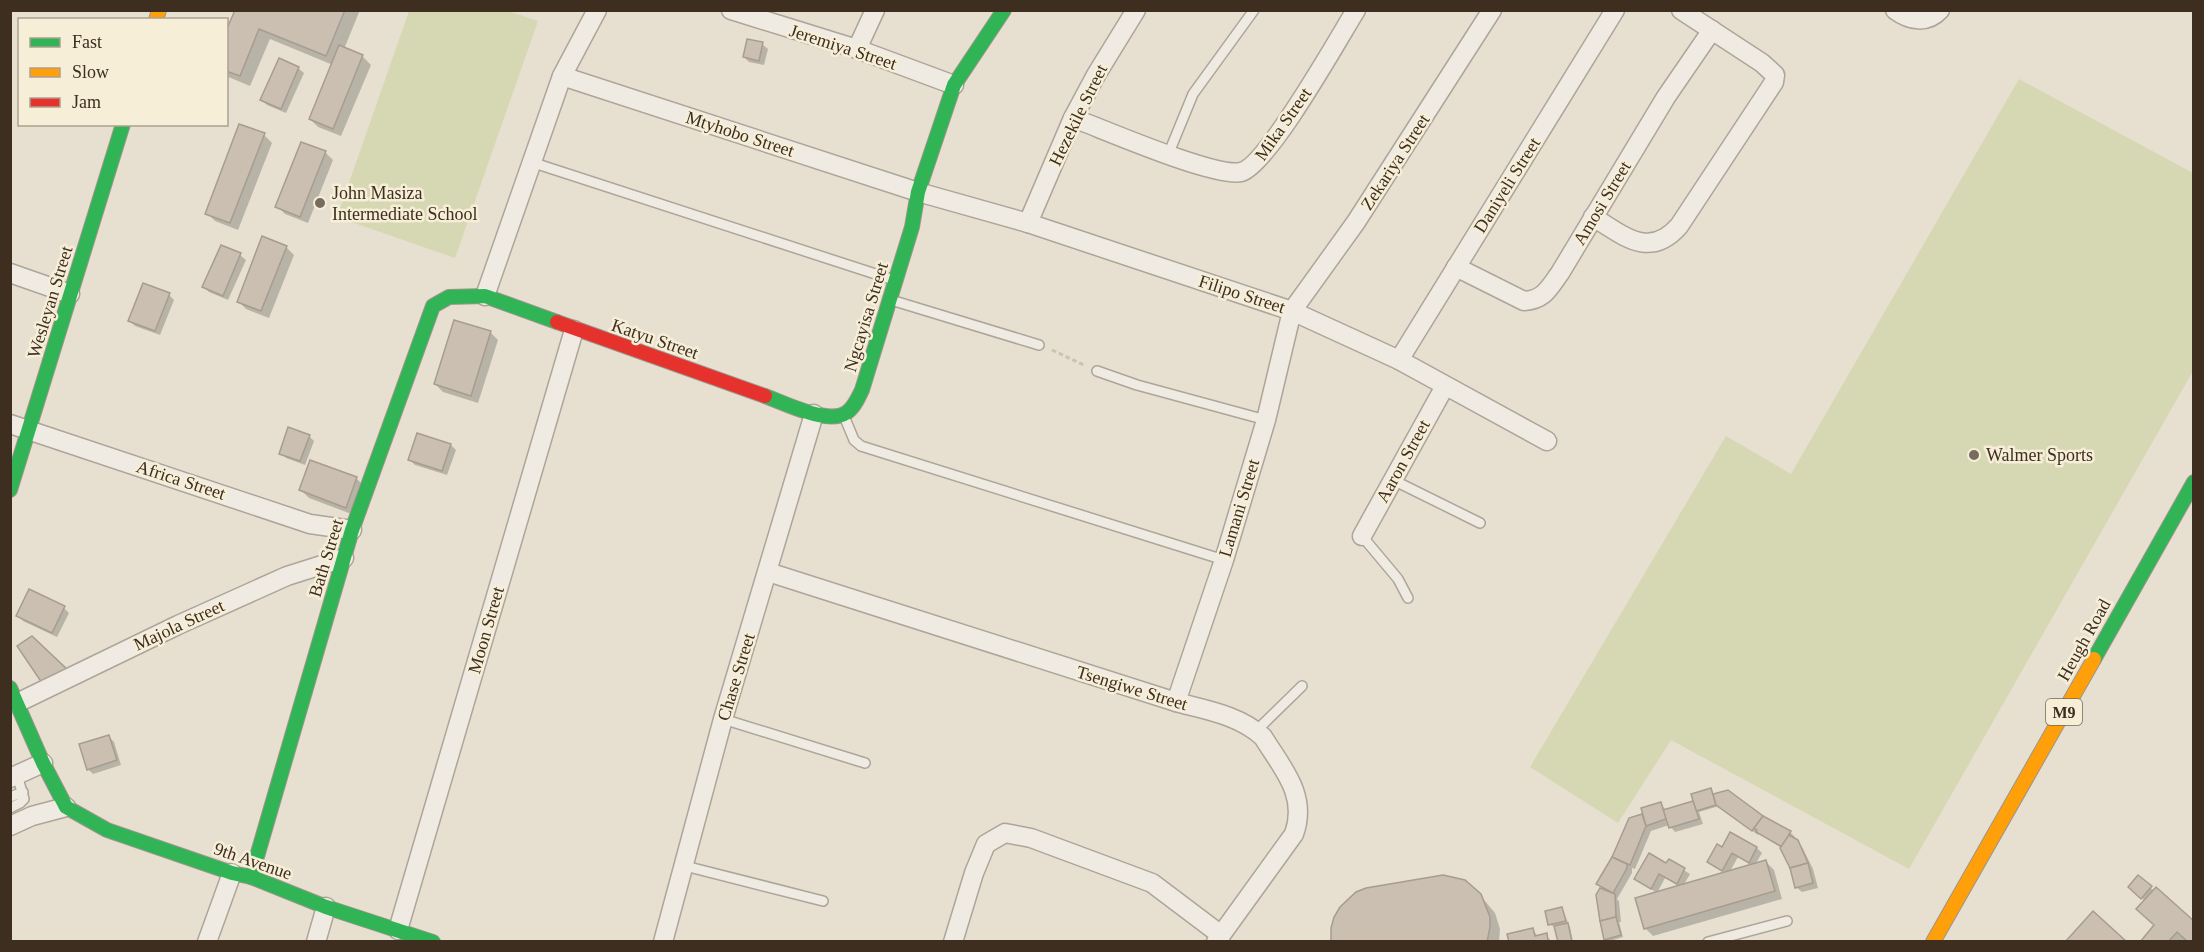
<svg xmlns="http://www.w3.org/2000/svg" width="2204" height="952" font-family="'Times New Roman',serif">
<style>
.green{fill:#d6d7b3}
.shadow{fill:#0003;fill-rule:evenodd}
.building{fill:#cbbfb2;stroke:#a89c90;stroke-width:1.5}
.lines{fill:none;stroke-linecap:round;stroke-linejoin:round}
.lane-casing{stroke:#ada599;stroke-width:12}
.street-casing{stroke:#ada599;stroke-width:21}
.fast-casing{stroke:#9c958a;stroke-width:16}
.slow-casing{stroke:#9c958a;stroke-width:16}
.jam-casing{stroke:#9c958a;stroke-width:16}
.path{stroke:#c8c2b9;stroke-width:3;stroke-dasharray:4.5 3;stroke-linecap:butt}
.lane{stroke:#efebe3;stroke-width:9}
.street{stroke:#efebe3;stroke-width:18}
.fast{stroke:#30b455;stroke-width:14}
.slow{stroke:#ff9f0a;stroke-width:14}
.jam{stroke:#e5322d;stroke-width:14}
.poi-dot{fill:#786c5e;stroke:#f7eed8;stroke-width:2}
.labels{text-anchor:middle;stroke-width:5;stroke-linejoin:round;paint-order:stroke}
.shield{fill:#f7eed8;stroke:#756857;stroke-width:1.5}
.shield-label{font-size:16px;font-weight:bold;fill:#3d2e20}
.street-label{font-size:18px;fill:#3d2e20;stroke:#f7eed8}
.poi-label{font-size:18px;fill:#3d2e20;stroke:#f7eed8;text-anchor:start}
</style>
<rect width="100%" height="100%" fill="#e7e0d1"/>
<g class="green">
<path d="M409,11H508L538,21L455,258L337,217Z"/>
<path d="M2019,79L2193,173V371L1909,869L1671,740L1618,823L1530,767L1726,436L1791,474Z"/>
</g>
<g class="shadow">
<path d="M237,10H360L344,49L363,57L371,65L341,136L318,127L310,119L333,65L270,39L250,86L226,76V35Z"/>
<path d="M762,44L768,49L764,65L749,62L744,57Z"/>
<path d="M298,68L304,73L286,113L267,105L262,100Z"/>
<path d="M264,135L272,143L238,230L215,221L207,213Z"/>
<path d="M325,152L333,160L308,223L285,214L277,206Z"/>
<path d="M222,247L240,255L246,260L228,300L209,292L204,287Z"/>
<path d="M286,247L294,255L269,318L246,309L238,301Z"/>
<path d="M169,295L174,300L160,335L135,326L130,321Z"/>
<path d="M490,332L498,340L478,403L443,392L435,384Z"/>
<path d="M309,436L314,441L305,465L286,458L281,453Z"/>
<path d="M451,445L456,450L447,475L415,465L410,460Z"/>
<path d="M356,478L364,486L354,515L309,498L301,490Z"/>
<path d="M64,608L69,613L57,637L23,621L18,616Z"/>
<path d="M109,737L114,742L121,765L93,774L88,769Z"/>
<path d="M1711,789L1714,795L1790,832L1795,837L1794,840L1802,847L1813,869L1818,888L1802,892L1796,887L1792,868L1782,848L1759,833L1758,835L1719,806L1699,812L1703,824L1675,832L1669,825L1651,831L1635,869L1632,868V873L1617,899L1619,901L1621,922H1619L1623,937L1607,942L1598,895L1602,888L1598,884L1613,858L1630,819L1644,815L1661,804L1666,810L1696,806Z"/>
<path d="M1731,834L1757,848L1762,853L1755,865L1766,862L1774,870L1782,899L1653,936L1645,928L1680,887L1665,878L1657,893L1636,879L1667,865L1669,861L1690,874L1683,886L1726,874L1709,862L1722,849ZM1738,857L1753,866L1729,873Z"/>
<path d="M2139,877L2154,891L2194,942H2142L2156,926L2145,901L2130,887Z"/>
<path d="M1473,887L1495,913L1500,929L1499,942H1333Z"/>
<path d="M1562,909L1570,927L1573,942H1559L1556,925L1552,926L1550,924Z"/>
<path d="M1533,930L1538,937L1546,935L1552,942H1511Z"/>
</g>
<g class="building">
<path d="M235,10H345L326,56L259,29L240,76L226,71V31Z"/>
<path d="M747,39L763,42L759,61L743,57Z"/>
<path d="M339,45L363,55L333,129L309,119Z"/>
<path d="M279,58L299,67L281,109L260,100Z"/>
<path d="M239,124L265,133L230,223L205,214Z"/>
<path d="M301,142L326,151L300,217L275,207Z"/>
<path d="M262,236L287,246L261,311L237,302Z"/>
<path d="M221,245L241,253L223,296L202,287Z"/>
<path d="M143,283L170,293L155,331L128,321Z"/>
<path d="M454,320L491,331L471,396L434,384Z"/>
<path d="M288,427L310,435L300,461L279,454Z"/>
<path d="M417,433L451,444L442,471L408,460Z"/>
<path d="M310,460L357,477L346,508L299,490Z"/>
<path d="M29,589L65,606L52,633L16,616Z"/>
<path d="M32,636L70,672L46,689L17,646Z"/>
<path d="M109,735L117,760L87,770L79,744Z"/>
<path d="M1711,788L1716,805L1696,811L1691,794Z"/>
<path d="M1728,790L1763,816L1752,831L1716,805L1713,794Z"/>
<path d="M1693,801L1699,819L1669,828L1663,810Z"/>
<path d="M1661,802L1666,819L1646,826L1641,808Z"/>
<path d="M1642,814L1646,826L1630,865L1612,857L1629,818Z"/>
<path d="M1763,816L1791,831L1782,847L1756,832L1757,830L1754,828Z"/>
<path d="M1730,832L1757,847L1749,863L1732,853L1722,871L1707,862L1717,844L1722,847Z"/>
<path d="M1789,835L1798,840L1808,863L1790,868L1780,848Z"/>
<path d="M1649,853L1666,863L1669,859L1685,868L1677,884L1659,874L1651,889L1634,879Z"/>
<path d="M1612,857L1627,864V868L1613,893L1596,884Z"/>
<path d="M1766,860L1775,891L1644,929L1635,898Z"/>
<path d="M1808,863L1813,883L1795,888L1790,868Z"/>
<path d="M1443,875L1465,880L1481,894L1490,917V927L1487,942H1331V928L1334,917L1340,907L1356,892L1366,888Z"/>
<path d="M2138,875L2152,886L2141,899L2128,887Z"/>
<path d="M2156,887L2194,921V942H2188L2177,932L2168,942H2140L2154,925L2136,909Z"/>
<path d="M1600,888L1615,894L1616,917L1600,921L1596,895Z"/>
<path d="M1562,907L1566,921L1548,925L1545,911Z"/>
<path d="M2093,911L2127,942H2065Z"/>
<path d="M1616,917L1621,935L1604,940L1600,921Z"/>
<path d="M1568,923L1572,942H1558L1554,926Z"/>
<path d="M1533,928L1535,936L1547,933L1548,942H1509L1507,934Z"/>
</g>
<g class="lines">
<g class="lane-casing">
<g id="lane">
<path d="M1168,155L1193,94L1254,10"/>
<path d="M531,162L894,280"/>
<path d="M891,300L1039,345"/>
<path d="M1097,371L1137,385L1266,420"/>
<path d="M844,416L854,440L861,446L1224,560"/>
<path d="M1393,480L1480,523"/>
<path d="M1362,536L1398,579L1408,598"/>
<path d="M723,719L865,763"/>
<path d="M1256,731L1302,686"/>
<path d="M10,797L23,792"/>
<path d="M10,808L20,803L24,799L17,775"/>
<path d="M685,866L823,901"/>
<path d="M1708,942L1787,921"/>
</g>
</g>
<g class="street-casing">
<g id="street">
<path d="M731,10L857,49L954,85"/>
<path d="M1895,10C1910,21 1927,24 1940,10"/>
<path d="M857,49L875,10"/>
<path d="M562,76L918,192L1028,223L1292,311L1399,360L1547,441"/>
<path d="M1073,118C1103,129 1215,178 1241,172C1267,166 1338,39 1356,10"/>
<path d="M1593,217C1623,235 1649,260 1679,226L1774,82L1775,75L1762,63L1681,10"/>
<path d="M1028,223L1073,118L1096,75L1136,10"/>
<path d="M1456,267L1524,301C1544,300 1549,288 1560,273L1666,97L1712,30"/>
<path d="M10,273L70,294"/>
<path d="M485,296L562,76L597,10"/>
<path d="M1399,360L1615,10"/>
<path d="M10,424L310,524L352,530"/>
<path d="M1362,536L1445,386"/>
<path d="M768,572L1176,702C1206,710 1239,715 1263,737C1282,768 1308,795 1294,834L1216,942"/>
<path d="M1176,702L1224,560L1266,420L1292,311L1356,222L1492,10"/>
<path d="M17,703L178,625L287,576L344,558"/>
<path d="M10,778L43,763"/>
<path d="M10,826L32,816L66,807"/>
<path d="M398,930L574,330"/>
<path d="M207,942L232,873"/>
<path d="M316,942L326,907"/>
<path d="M663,942L723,719L814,414"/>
<path d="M953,942L974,873L986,844L1005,833L1031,838L1152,883L1221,935"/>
</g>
</g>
<g class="fast-casing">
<g id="fast">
<path d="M765,396C784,403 828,425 846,413C854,408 858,398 862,390L912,227L918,192L954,85L1004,10"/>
<path d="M10,490L123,124"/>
<path d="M2094,659L2194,482"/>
<path d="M10,688L43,763L66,807L107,830L232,873L251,877L326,907L433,942"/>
<path d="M251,877L352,530L433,306L449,297L485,296L557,322"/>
</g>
</g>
<g class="slow-casing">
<g id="slow">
<path d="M156,20L159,10"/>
<path d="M1933,942L2094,659"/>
</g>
</g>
<g class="jam-casing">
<path id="jam" d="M557,322L765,396"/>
</g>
<path class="path" d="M1052,350L1086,366"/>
<use href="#lane" class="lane"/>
<use href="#street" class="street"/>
<use href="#fast" class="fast"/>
<use href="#slow" class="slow"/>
<use href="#jam" class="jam"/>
</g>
<g class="poi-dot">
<circle cx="320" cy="203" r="6"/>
<circle cx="1974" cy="455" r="6"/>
</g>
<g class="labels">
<rect class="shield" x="2046" y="699" width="36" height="26" rx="4.5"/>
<g class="shield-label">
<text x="2064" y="718">M9</text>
</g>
<g class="street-label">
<text transform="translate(843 47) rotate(18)" y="6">Jeremiya Street</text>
<text transform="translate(1078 115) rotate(-64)" y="6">Hezekile Street</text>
<text transform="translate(1283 124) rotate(-55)" y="6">Mika Street</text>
<text transform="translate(740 134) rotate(18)" y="6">Mtyhobo Street</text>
<text transform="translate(1395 162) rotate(-57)" y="6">Zekariya Street</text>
<text transform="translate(1507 185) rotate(-58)" y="6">Daniyeli Street</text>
<text transform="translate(1602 203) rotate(-59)" y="6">Amosi Street</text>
<text transform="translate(1242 294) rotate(18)" y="6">Filipo Street</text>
<text transform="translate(50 302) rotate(-73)" y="6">Wesleyan Street</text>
<text transform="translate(866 317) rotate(-73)" y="6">Ngcayisa Street</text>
<text transform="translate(655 339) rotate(19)" y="6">Katyu Street</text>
<text transform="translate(1403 461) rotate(-61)" y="6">Aaron Street</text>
<text transform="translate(181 480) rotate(18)" y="6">Africa Street</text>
<text transform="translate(1239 508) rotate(-73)" y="6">Lamani Street</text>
<text transform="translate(326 558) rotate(-73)" y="6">Bath Street</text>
<text transform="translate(179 625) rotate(-25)" y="6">Majola Street</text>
<text transform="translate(486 630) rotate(-74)" y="6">Moon Street</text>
<text transform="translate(2084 640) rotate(-61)" y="6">Heugh Road</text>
<text transform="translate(736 677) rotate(-73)" y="6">Chase Street</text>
<text transform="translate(1132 688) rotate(17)" y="6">Tsengiwe Street</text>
<text transform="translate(253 861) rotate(19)" y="6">9th Avenue</text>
</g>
<g class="poi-label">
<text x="332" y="199">John Masiza<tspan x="332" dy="21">Intermediate School</tspan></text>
<text x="1986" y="461">Walmer Sports</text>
</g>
</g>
<rect width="2204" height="952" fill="none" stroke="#3d2e20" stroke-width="24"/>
<rect x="18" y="18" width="210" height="108" fill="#f7eed8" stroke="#ada18e" stroke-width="1.5"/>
<rect x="30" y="38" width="30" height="9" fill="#30b455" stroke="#ada18e" stroke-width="1.5"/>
<text x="72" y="48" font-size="18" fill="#3d2e20">Fast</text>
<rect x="30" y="68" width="30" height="9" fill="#ff9f0a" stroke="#ada18e" stroke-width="1.5"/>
<text x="72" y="78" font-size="18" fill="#3d2e20">Slow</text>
<rect x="30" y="98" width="30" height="9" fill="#e5322d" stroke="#ada18e" stroke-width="1.5"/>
<text x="72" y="108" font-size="18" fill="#3d2e20">Jam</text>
</svg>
